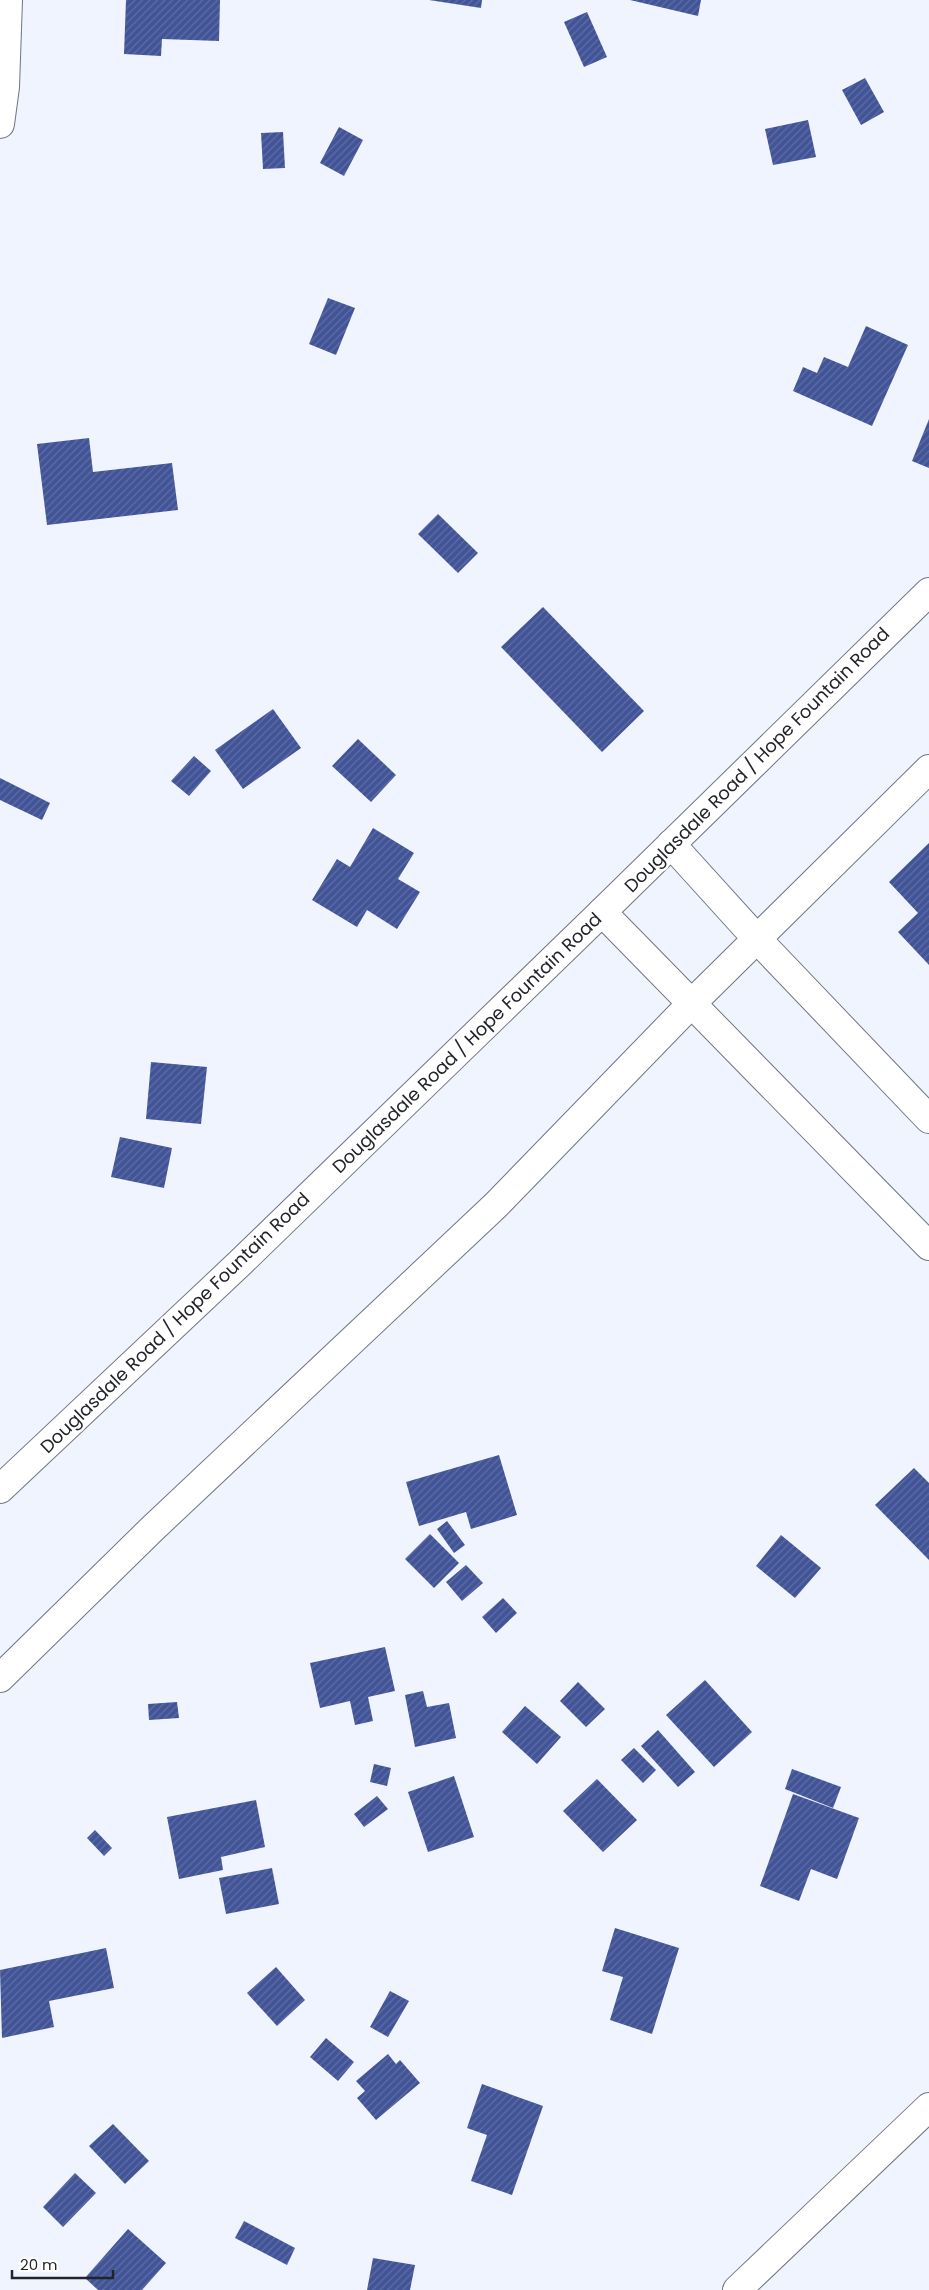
<svg xmlns="http://www.w3.org/2000/svg" width="929" height="2290" font-family="Poppins,sans-serif">
<style>
.building{fill:url(#building-hatch)}
.lines{fill:none;stroke-linecap:round;stroke-linejoin:round}
.minor-casing{stroke:#707584;stroke-width:30}
.secondary-casing{stroke:#707584;stroke-width:30}
.minor{stroke:#fff;stroke-width:28}
.secondary{stroke:#fff;stroke-width:28}
.labels{text-anchor:middle;stroke-width:5;stroke-linejoin:round;paint-order:stroke}
.street-label{font-size:18px;fill:#22242a;stroke:#fff}
</style>
<defs>
<pattern id="building-hatch" width="6" height="6" patternUnits="userSpaceOnUse" patternTransform="scale(1.25)"><rect width="6" height="6" fill="#415498"/><path d="M-1 1l2-2M0 6l6-6M5 7l2-2" fill="none" stroke="#606ea2"/></pattern>
</defs>
<rect width="100%" height="100%" fill="#f0f4fe"/>
<g class="building">
<path d="M126,0H220L219,41L162,39L161,56L124,54Z"/>
<path d="M429,0H482L481,8Z"/>
<path d="M630,0H701L698,16Z"/>
<path d="M587,12L607,57L584,67L564,22Z"/>
<path d="M865,78L884,112L861,125L842,90Z"/>
<path d="M808,120L816,157L773,165L765,129Z"/>
<path d="M339,127L363,140L344,176L320,163Z"/>
<path d="M283,132L285,168L263,169L261,133Z"/>
<path d="M328,298L355,308L336,355L309,344Z"/>
<path d="M866,326L908,345L872,426L793,391L803,367L817,373L824,357L848,367Z"/>
<path d="M929,419V468L912,461Z"/>
<path d="M89,438L93,472L172,463L178,510L47,525L37,444Z"/>
<path d="M438,514L478,553L458,573L418,534Z"/>
<path d="M543,607L644,711L602,752L501,647Z"/>
<path d="M273,709L301,748L243,789L215,750Z"/>
<path d="M358,739L396,775L371,802L332,766Z"/>
<path d="M194,756L211,771L189,796L171,781Z"/>
<path d="M0,778L50,803L42,820L0,800Z"/>
<path d="M373,828L414,853L398,879L420,892L397,929L367,910L357,927L312,900L337,859L350,867Z"/>
<path d="M929,843V965L898,932L918,913L889,882Z"/>
<path d="M151,1062L207,1067L201,1124L146,1119Z"/>
<path d="M120,1137L172,1148L164,1188L111,1177Z"/>
<path d="M499,1455L517,1515L471,1529L466,1512L419,1526L406,1482Z"/>
<path d="M914,1468L929,1483V1560L875,1505Z"/>
<path d="M447,1521L465,1545L454,1553L437,1529Z"/>
<path d="M430,1534L459,1563L434,1588L405,1559Z"/>
<path d="M781,1535L821,1568L795,1598L756,1566Z"/>
<path d="M466,1565L483,1583L462,1601L446,1582Z"/>
<path d="M503,1598L517,1613L496,1633L482,1617Z"/>
<path d="M385,1647L395,1691L368,1697L373,1721L355,1725L350,1701L320,1708L310,1663Z"/>
<path d="M705,1680L752,1732L714,1767L666,1715Z"/>
<path d="M578,1682L605,1709L586,1727L560,1701Z"/>
<path d="M423,1691L427,1707L449,1703L456,1738L415,1747L405,1695Z"/>
<path d="M177,1702L179,1718L149,1720L148,1704Z"/>
<path d="M525,1706L561,1737L537,1764L502,1732Z"/>
<path d="M658,1730L695,1772L678,1787L641,1746Z"/>
<path d="M634,1748L656,1770L643,1783L621,1760Z"/>
<path d="M374,1764L391,1768L387,1786L370,1782Z"/>
<path d="M792,1769L841,1787L833,1808L785,1789Z"/>
<path d="M454,1776L474,1837L428,1852L408,1792Z"/>
<path d="M597,1779L637,1820L603,1852L563,1811Z"/>
<path d="M793,1794L859,1818L837,1879L811,1869L799,1901L760,1886Z"/>
<path d="M377,1796L388,1809L364,1827L354,1814Z"/>
<path d="M256,1800L265,1847L221,1857L223,1870L179,1879L167,1817Z"/>
<path d="M95,1830L112,1848L104,1856L87,1838Z"/>
<path d="M272,1868L279,1904L226,1914L219,1878Z"/>
<path d="M615,1928L679,1948L652,2034L610,2020L623,1977L602,1971Z"/>
<path d="M106,1948L114,1988L49,2001L54,2027L2,2038L0,1970Z"/>
<path d="M276,1967L305,2000L277,2026L247,1993Z"/>
<path d="M390,1991L409,2001L388,2037L370,2027Z"/>
<path d="M326,2038L354,2062L338,2081L310,2057Z"/>
<path d="M388,2054L396,2064L400,2060L420,2083L376,2120L357,2098L365,2091L356,2081Z"/>
<path d="M482,2084L543,2106L512,2195L471,2181L487,2135L467,2128Z"/>
<path d="M113,2124L149,2161L125,2184L89,2146Z"/>
<path d="M75,2173L96,2193L63,2227L43,2207Z"/>
<path d="M244,2221L295,2248L287,2265L235,2238Z"/>
<path d="M128,2229L166,2263L142,2290H98L85,2278Z"/>
<path d="M373,2258L415,2265L410,2290H367Z"/>
</g>
<g class="lines">
<g class="minor-casing">
<g id="minor">
<path d="M0,124L5,87L8,0"/>
<path d="M671,844L758,940L929,1119"/>
<path d="M602,912L929,1246"/>
<path d="M0,1678L152,1529L496,1205L692,1003L929,769"/>
<path d="M737,2290L929,2107"/>
</g>
</g>
<g class="secondary-casing">
<path id="secondary" d="M0,1489L241,1262L602,912L929,592"/>
</g>
<use href="#minor" class="minor"/>
<use href="#secondary" class="secondary"/>
</g>
<g class="labels">
<g class="street-label">
<text transform="translate(757 760) rotate(-45)" y="6">Douglasdale Road / Hope Fountain Road</text>
<text transform="translate(467 1043) rotate(-44)" y="6">Douglasdale Road / Hope Fountain Road</text>
<text transform="translate(175 1323) rotate(-44)" y="6">Douglasdale Road / Hope Fountain Road</text>
</g>
</g>
<path d="M12 2270v8h101v-8" fill="none" stroke="#22242a" stroke-width="2.5"/>
<text x="20" y="2270" font-size="15" fill="#22242a" stroke="#ffffff" stroke-width="4" paint-order="stroke">20 m</text>
</svg>
